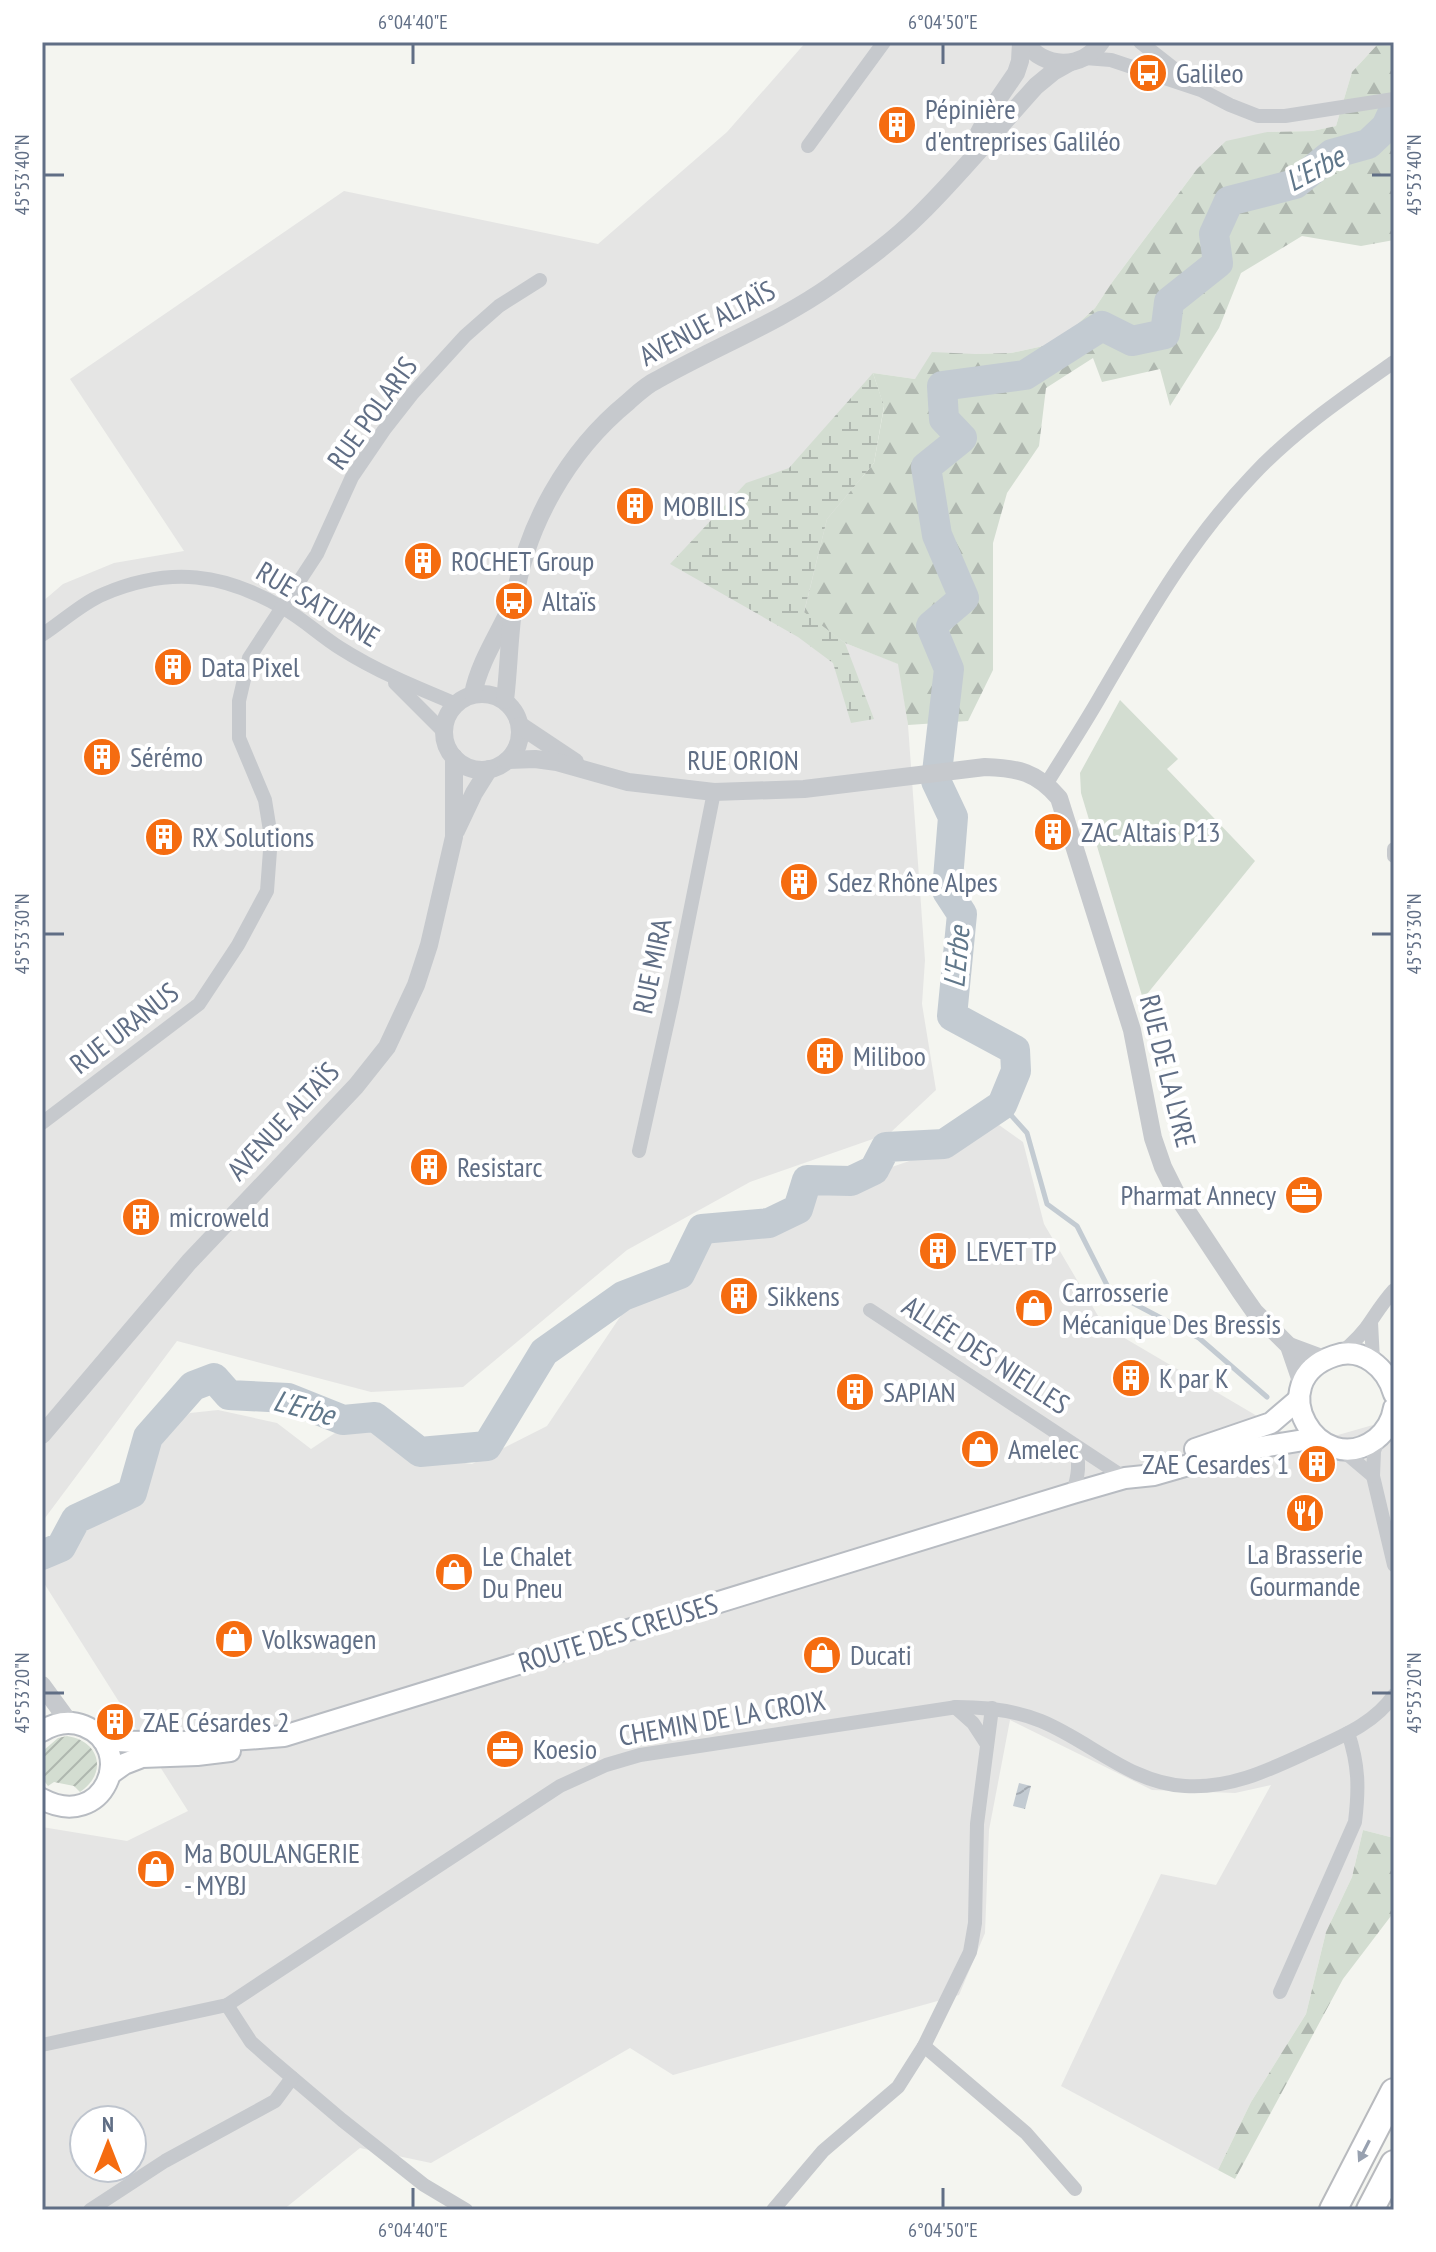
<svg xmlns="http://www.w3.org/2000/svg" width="1436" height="2252" font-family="'PT Sans Narrow',sans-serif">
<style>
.built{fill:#e5e5e4;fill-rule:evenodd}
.grass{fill:#d3ddd1}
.forest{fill:url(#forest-firs)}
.wetland{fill:url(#wetland-marsh)}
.garden{fill:url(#garden-furrows)}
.water{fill:url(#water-waves)}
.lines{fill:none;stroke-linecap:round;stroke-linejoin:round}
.stream{stroke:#c3cbd2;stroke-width:5}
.river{stroke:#c3cbd2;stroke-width:30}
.secondary-casing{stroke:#b8bcc2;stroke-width:24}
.motorway-casing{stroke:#b8babe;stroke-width:30}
.minor{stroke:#c6c9cd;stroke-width:14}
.tertiary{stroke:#c6c9cd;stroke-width:18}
.secondary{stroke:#fff;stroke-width:20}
.motorway{stroke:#fff;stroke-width:26}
.oneway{fill:#98a1b0}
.ticks{fill:none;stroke:#606e85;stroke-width:3}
.labels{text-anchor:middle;stroke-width:8;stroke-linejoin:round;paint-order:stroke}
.poi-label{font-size:28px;fill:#606e85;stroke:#fff;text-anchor:start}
.street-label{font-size:28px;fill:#606e85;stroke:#fff}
.water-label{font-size:30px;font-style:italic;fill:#60778a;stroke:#fff}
.neatline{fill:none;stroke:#606e85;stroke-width:3}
.ticks-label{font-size:20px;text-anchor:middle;fill:#606e85}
</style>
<defs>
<pattern id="forest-firs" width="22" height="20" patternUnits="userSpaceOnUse" patternTransform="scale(2)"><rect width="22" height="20" fill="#d3ddd1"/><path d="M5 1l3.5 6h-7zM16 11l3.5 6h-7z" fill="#afb7af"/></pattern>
<pattern id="wetland-marsh" width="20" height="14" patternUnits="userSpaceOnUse" patternTransform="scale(2)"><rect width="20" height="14" fill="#d3ddd1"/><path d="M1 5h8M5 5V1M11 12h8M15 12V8" fill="none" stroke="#afb7af"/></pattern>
<pattern id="garden-furrows" width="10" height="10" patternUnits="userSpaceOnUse" patternTransform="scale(2)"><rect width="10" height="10" fill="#d3ddd1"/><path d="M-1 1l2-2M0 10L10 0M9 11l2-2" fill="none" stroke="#afb7af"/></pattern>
<pattern id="water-waves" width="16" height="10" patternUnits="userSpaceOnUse" patternTransform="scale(2)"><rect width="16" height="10" fill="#c3cbd2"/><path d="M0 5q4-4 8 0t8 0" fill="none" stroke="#a2a9b0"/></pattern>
</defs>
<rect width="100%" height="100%" fill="#f4f5f0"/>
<g class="built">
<path d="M806,42H1394V46L1377,45L1352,72L1336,126L1312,131L1267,132L1197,169L1113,281L1095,308L1057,343L1011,353L975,354L915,379L873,373L845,643L899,664L908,725L925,960L922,1004L936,1090L890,1133L750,1182L627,1250L463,1387L371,1392L177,1341L42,1522V602L63,584L114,563L184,551L70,379L344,191L598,244L727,132Z"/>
<path d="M999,1125L1023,1142L1044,1224L1104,1326L1252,1413L1303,1445L1394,1419V1838L1363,1830L1352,1877L1326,1932L1306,2014L1251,2102L1218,2170L1061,2086L1161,1874L1216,1885L1271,1785L1235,1793L1152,1790L1010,1720L989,1830L985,1933L959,1995L673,2075L630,2048L431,2163L360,2148L283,2210H42V1827L127,1841L188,1811L42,1580V1567L63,1552L85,1522L136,1499L151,1446L190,1413L218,1410L277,1423L311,1449L335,1433L378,1427L404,1454L472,1464L547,1426L628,1305L687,1279L706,1241L760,1238L791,1225L819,1192L953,1146ZM84,2120H132V2168H84Z"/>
</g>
<path class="grass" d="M1120,700L1178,759L1167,769L1255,861L1143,999L1081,793L1080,773Z"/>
<g class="forest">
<path d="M1377,45L1394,46V240L1361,246L1302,236L1241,273L1219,328L1170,406L1160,369L1102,382L1093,358L1046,388L1039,446L1007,493L993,543V670L968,721L908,725L898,664L845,643L804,613L827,519L874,463L884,407L873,373L915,379L932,352L975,354L1011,353L1057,343L1095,308L1113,281L1197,169L1226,141L1267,132L1312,131L1336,126L1352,72Z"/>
<path d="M1363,1830L1394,1838V1912L1343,1979L1235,2179L1218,2170L1251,2102L1306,2014L1326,1932L1352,1877Z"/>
</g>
<path class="wetland" d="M873,373L884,406L874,463L827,519L804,612L845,643L874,719L851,723L833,663L798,637L670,564L746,483L789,468Z"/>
<path class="garden" d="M67,1736C100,1741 108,1773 80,1792L74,1786L54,1782L48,1786L42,1778L44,1750L58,1738Z"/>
<path class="water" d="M1019,1783L1031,1786L1025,1809L1013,1806Z"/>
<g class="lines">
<path class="stream" d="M1002,1105L1027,1133L1047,1204L1077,1226L1110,1291L1199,1338L1267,1397"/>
<path class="river" d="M42,1555L61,1547L76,1519L132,1493L148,1437L193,1386L214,1378L229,1395L288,1398L343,1420L375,1417L420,1452L487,1446L544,1352L623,1296L680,1274L702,1229L769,1223L798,1209L807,1180L851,1181L874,1170L886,1147L944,1144L1002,1105L1016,1071L1015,1050L952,1016L962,914L947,891L953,817L936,781L949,669L931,626L964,598L937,535L926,467L962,438L944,419L942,386L1025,375L1102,326L1132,341L1165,334L1169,302L1218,263L1214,234L1229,201L1295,184L1332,154L1368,144L1386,127L1392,114"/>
<g class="secondary-casing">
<g id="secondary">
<path d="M1394,1394C1387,1368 1362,1346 1334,1356C1260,1381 1319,1482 1376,1439C1386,1431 1392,1420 1394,1408"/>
<path d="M1195,1449L1271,1423L1299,1399"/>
<path d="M42,1731C55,1723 69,1720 84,1726C138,1748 104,1832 42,1799"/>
<path d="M103,1740C163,1745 224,1741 284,1736L1073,1493L1125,1478L1154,1475L1237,1451L1316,1438"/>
<path d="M110,1774L124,1764L142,1757L197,1755L230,1751"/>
</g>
</g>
<g class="motorway-casing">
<g id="motorway">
<path d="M1333,2210L1394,2092"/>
<path d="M1370,2210L1394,2164"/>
</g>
</g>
<g class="minor">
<path d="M1140,42L1191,82"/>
<path d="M1085,58L1111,60L1201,90L1230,105L1258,116H1285L1394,99"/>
<path d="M808,146L884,42"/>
<path d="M42,635C62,622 82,603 104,594C170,566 224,573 285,609C304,620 321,636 340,648C376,671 415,687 456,704"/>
<path d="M395,683L444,732"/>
<path d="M1047,783C1066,752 1086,722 1104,690C1149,613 1190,541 1252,476C1294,431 1344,397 1394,362"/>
<path d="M1394,849V856"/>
<path d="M42,1123L199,1004L238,945L267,891L271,837L265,800L239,738V701L249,658L317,554L352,477L384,430L413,393L465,336L499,306L540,280"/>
<path d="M639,1151L672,1002L714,792"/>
<path d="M870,1310L1125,1478"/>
<path d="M1371,1322L1373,1361"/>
<path d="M1340,1354C1352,1344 1363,1334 1371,1321C1379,1309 1384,1301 1394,1290"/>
<path d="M1380,1436L1374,1451L1373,1476L1394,1565"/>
<path d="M1341,1449L1373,1476"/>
<path d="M1073,1493C1078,1476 1081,1462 1074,1445"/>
<path d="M955,1707L973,1723L986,1743"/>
<path d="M1280,1992L1355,1822C1359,1789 1359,1765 1348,1733"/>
<path d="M227,2005L251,2042L269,2058L342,2120L424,2185L466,2210"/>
<path d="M42,2045L227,2005L560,1786L606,1765L640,1755L957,1707C985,1707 1014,1710 1041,1721C1090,1741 1130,1783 1185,1786C1230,1789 1269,1770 1308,1752C1340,1737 1373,1725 1394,1695"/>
<path d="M924,2046L1026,2133L1075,2189"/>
<path d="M90,2210L165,2161L275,2101L292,2078"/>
<path d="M773,2210L823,2151L898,2087L924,2046L970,1952L975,1923L977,1824L992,1708"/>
</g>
<g class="tertiary">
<path d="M1025,42C1044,69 1082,70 1101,42"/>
<path d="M971,148L992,108L1016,73L1020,61L1021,42"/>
<circle cx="482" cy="732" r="38"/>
<path d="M473,694C479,664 496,638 509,611"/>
<path d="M505,700C509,668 509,635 514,603C525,526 568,451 628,402C637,394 646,385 657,380C715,347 778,323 833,284C862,263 893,241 918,216C960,175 997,129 1036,86L1053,72L1069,63"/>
<path d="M521,726L575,762"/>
<path d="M508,760L535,759L557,762L628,782L714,792L804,789L985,767C1018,768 1037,772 1059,798L1132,1030L1153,1138L1163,1167L1179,1199L1240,1291L1254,1311L1289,1346L1302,1384"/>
<path d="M456,831L474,793L489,769"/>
<path d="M1289,1346L1324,1359"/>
<path d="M42,1435L189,1262L356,1086L387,1047L416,985L429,945L454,837V757"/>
<path d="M42,1685L69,1722"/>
</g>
<use href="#secondary" class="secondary"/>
<use href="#motorway" class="motorway"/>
</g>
<defs><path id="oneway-solid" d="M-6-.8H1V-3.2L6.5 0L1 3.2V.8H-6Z" transform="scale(2)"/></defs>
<use class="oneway" href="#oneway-solid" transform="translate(1364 2151) rotate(117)"/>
<path class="ticks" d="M413,44V64M943,44V64M44,175H64M1372,175H1392M44,934H64M1372,934H1392M44,1693H64M1372,1693H1392M413,2188V2208M943,2188V2208"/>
<defs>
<g id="bus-disc" transform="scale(2)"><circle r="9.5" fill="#f56c10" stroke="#fff"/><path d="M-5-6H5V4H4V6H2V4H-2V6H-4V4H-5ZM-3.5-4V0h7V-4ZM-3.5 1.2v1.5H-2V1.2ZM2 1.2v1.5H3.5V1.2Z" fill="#fff"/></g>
<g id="building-disc" transform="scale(2)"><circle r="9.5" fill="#f56c10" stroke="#fff"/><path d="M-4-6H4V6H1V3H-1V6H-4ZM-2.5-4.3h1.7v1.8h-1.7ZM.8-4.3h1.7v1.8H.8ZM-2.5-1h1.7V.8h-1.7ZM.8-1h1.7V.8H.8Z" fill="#fff"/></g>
<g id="office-disc" transform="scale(2)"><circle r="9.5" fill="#f56c10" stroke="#fff"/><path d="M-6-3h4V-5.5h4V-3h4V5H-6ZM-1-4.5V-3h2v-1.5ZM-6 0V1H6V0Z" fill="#fff"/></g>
<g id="shop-disc" transform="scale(2)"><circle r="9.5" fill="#f56c10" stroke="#fff"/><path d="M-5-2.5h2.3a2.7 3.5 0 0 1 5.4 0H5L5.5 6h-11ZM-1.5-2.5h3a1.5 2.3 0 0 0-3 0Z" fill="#fff"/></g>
<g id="restaurant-disc" transform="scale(2)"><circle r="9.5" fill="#f56c10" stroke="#fff"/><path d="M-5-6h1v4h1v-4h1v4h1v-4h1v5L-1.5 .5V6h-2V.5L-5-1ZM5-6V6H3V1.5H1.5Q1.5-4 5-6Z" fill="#fff"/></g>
</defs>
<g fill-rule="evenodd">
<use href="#bus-disc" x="1148" y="73"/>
<use href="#building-disc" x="897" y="125"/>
<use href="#building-disc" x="635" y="506"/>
<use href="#building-disc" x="423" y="561"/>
<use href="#bus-disc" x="514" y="601"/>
<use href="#building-disc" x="173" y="667"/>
<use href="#building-disc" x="102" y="757"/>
<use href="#building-disc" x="1053" y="832"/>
<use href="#building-disc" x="164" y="837"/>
<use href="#building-disc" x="799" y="882"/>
<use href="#building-disc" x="825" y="1056"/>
<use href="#building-disc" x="429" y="1167"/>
<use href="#office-disc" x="1304" y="1195"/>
<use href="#building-disc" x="141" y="1217"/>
<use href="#building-disc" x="938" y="1251"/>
<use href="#building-disc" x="739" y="1296"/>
<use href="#shop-disc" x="1034" y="1308"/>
<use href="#building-disc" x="1131" y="1378"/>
<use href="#building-disc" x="855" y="1392"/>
<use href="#shop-disc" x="980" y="1449"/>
<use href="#building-disc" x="1317" y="1464"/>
<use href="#restaurant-disc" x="1305" y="1513"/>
<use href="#shop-disc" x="454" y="1572"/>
<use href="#shop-disc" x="234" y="1639"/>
<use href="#shop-disc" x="822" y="1655"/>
<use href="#building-disc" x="115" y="1722"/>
<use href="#office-disc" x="505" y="1749"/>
<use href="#shop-disc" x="156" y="1869"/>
</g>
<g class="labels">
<g class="poi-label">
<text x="1176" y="83">Galileo</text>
<text x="925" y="119">Pépinière<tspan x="925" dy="32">d'entreprises Galiléo</tspan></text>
<text x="663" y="516">MOBILIS</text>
<text x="451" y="571">ROCHET Group</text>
<text x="542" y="611">Altaïs</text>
<text x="201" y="677">Data Pixel</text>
<text x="130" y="767">Sérémo</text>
<text x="1081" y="842">ZAC Altais P13</text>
<text x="192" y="847">RX Solutions</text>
<text x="827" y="892">Sdez Rhône Alpes</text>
<text x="853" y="1066">Miliboo</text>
<text x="457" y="1177">Resistarc</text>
<text x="1276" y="1205" text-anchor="end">Pharmat Annecy</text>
<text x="169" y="1227">microweld</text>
<text x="966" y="1261">LEVET TP</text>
<text x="1062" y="1302">Carrosserie<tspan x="1062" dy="32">Mécanique Des Bressis</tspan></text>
<text x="767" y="1306">Sikkens</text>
<text x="1159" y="1388">K par K</text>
<text x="883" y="1402">SAPIAN</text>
<text x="1008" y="1459">Amelec</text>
<text x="1289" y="1474" text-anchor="end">ZAE Cesardes 1</text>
<text x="1305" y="1564" text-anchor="middle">La Brasserie<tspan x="1305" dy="32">Gourmande</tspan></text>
<text x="482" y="1566">Le Chalet<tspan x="482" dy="32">Du Pneu</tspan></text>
<text x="262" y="1649">Volkswagen</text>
<text x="850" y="1665">Ducati</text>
<text x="143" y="1732">ZAE Césardes 2</text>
<text x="533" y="1759">Koesio</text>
<text x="184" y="1863">Ma BOULANGERIE<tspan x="184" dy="32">- MYBJ</tspan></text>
</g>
<g class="street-label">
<text transform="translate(707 323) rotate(-28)" y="10">AVENUE ALTAÏS</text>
<text transform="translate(372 413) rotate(-54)" y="10">RUE POLARIS</text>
<text transform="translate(318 604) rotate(31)" y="10">RUE SATURNE</text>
<text x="743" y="770">RUE ORION</text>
<text transform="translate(652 966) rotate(-78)" y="10">RUE MIRA</text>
<text transform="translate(124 1028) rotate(-38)" y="10">RUE URANUS</text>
<text transform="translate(1168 1071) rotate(76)" y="10">RUE DE LA LYRE</text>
<text transform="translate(283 1121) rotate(-47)" y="10">AVENUE ALTAÏS</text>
<text transform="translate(986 1355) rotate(33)" y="10">ALLÉE DES NIELLES</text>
<text transform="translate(618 1633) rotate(-17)" y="10">ROUTE DES CREUSES</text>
<text transform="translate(722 1718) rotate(-10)" y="10">CHEMIN DE LA CROIX</text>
</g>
<g class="water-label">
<text transform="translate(1315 169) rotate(-28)" y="10">L'Erbe</text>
<text transform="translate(957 957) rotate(-85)" y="10">L'Erbe</text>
<text transform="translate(304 1408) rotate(15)" y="10">L'Erbe</text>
</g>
</g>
<rect width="1436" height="2252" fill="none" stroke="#ffffff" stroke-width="88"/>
<g transform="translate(108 2144)"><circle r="38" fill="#ffffff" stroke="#bfc5ce" stroke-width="2"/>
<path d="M0-6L14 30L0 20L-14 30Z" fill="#f56c10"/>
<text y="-12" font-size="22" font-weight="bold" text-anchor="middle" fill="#606e85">N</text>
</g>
<rect x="44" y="44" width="1348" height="2164" class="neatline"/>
<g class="ticks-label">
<text x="413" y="29">6°04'40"E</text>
<text x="943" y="29">6°04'50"E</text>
<text transform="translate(22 175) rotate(-90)" y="7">45°53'40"N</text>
<text transform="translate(1414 175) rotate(-90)" y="7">45°53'40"N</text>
<text transform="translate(22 934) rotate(-90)" y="7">45°53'30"N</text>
<text transform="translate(1414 934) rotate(-90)" y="7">45°53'30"N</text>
<text transform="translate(22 1693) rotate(-90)" y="7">45°53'20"N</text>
<text transform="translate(1414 1693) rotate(-90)" y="7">45°53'20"N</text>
<text x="413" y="2237">6°04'40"E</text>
<text x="943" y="2237">6°04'50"E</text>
</g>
</svg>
